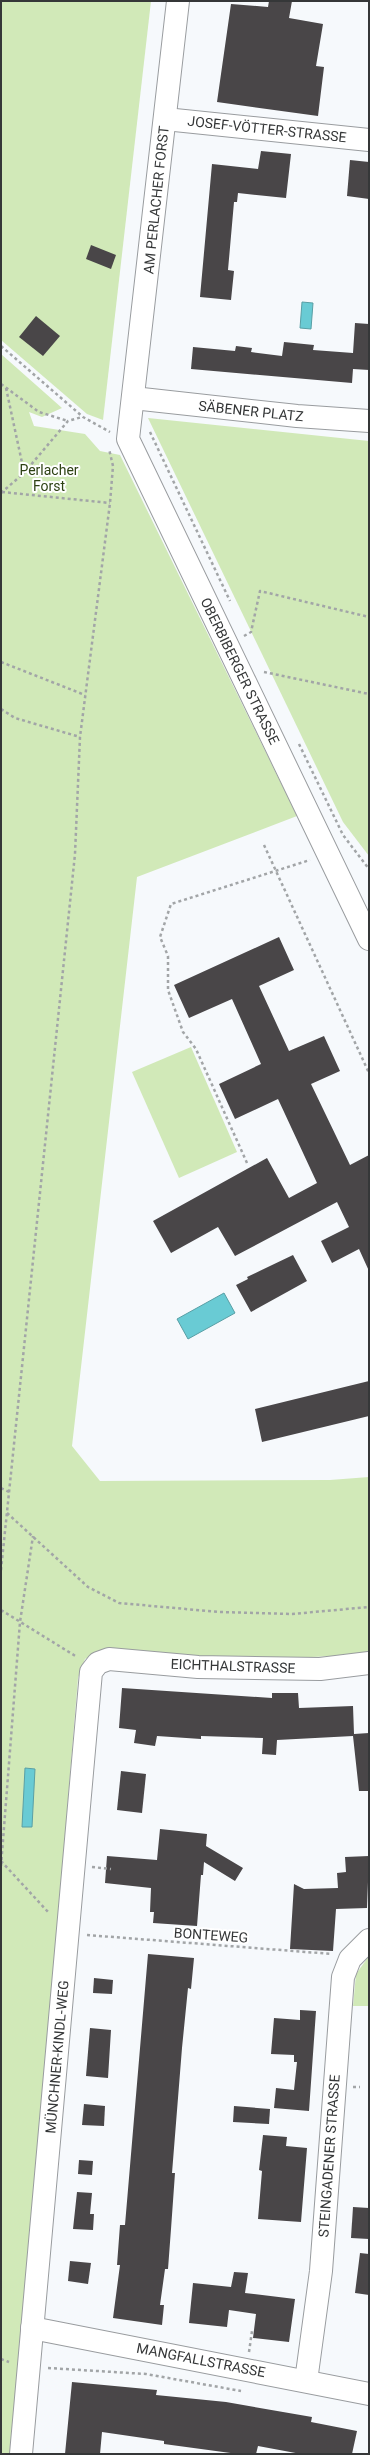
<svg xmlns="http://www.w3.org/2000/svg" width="370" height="2455" font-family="Roboto,sans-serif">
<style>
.green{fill:#d1e9b8}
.water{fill:#69cbd4;stroke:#599fa5}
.building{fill:#494648}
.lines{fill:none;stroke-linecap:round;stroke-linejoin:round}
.minor-casing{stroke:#999c9f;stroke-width:24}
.path{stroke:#a2a5a7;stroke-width:2.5;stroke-dasharray:3 3;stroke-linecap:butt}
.minor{stroke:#fff;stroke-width:22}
.labels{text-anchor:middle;stroke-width:4;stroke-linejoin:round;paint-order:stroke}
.street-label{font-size:14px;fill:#353738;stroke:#fff}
.park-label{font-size:14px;fill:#2e4214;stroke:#fff}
</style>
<rect width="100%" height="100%" fill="#f6f9fc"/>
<g class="green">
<path d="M1,1H151L103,420L87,414L1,340Z"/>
<path d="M1,354L62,408L42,417L29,412L34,426L85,434L100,451L120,455L297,816L137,877L72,1446L100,1481L330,1480L369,1477V1654C313,1658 257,1659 201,1658C162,1656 120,1640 85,1659L78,1678L14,2454H1Z"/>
<path d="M148,418L369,441V856L343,822Z"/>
<path d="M191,1047L237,1152L179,1178L132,1072Z"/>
<path d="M369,1956V2006H353L356,1974Z"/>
</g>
<g class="water">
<path d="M302,302L313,303L311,329L300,328Z"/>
<path d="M224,1293L235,1313L188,1339L177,1319Z"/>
<path d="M25,1768L35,1769L32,1827H22Z"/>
</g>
<g class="building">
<path d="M269,1H292L289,18L323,24L316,66L324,67L318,116L217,102L231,4L268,7Z"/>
<path d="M261,151L291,154L286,198L238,193L237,202H234L228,270L234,271L231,300L200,297L212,164L258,169Z"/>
<path d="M350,160L369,162V199L347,196Z"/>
<path d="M91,245L116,255L111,269L86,259Z"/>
<path d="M36,316L60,336L43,356L19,337Z"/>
<path d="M355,323L369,324V370L353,369L352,383L191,369L193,347L235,351L236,346L252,348L251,352L282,356L284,342L314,345L313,350L353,353Z"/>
<path d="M279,937L294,970L259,986L289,1051L324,1036L340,1071L311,1084L350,1165L369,1155V1271L359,1249L332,1263L321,1241L349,1227L337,1202L235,1256L218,1227L171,1253L153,1221L267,1158L289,1198L317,1183L278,1099L235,1119L219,1084L261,1064L232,999L189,1018L174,985Z"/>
<path d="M293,1255L307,1281L251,1312L236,1285L248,1279L247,1277Z"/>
<path d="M369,1381V1416L262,1442L255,1409Z"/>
<path d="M122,1688L272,1698V1693H298L299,1708L353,1706L354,1734L369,1733V1791H359L353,1736L277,1740L276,1755L262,1754L263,1738L201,1736V1739L157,1736L155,1746L134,1743L136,1730L119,1728Z"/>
<path d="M121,1771L146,1774L142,1813L117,1810Z"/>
<path d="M160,1829L207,1834L206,1846L243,1868L235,1881L204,1862L203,1875H201L197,1926L153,1923L154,1912H150L151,1888L105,1883L107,1856L157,1860Z"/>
<path d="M369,1856L367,1908L336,1909L333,1951L290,1949L294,1884L304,1889L338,1888L337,1873L346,1872L345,1857Z"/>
<path d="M148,1954L194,1958L191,1989L188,1988L182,2048L172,2173H175L171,2229L168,2269H165L160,2305H164L162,2325L113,2318L120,2265H117L120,2225H125Z"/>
<path d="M94,1978L113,1980L112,1994L93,1993Z"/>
<path d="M300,2010L316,2011L309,2111L274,2108L276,2088L294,2090L297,2062H294V2055L271,2054L274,2018L300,2020Z"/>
<path d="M90,2028L111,2030L108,2078L86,2076Z"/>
<path d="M84,2104L105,2106L104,2126L82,2125Z"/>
<path d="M234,2106L270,2109L269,2124L233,2122Z"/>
<path d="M263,2135L287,2137L286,2146L307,2148L301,2222L258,2219L262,2171L259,2170Z"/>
<path d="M79,2160L93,2161L92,2175L78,2174Z"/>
<path d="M77,2192L92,2193L90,2214H94L93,2230L73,2229Z"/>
<path d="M353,2207L369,2208V2239L351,2238Z"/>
<path d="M360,2253L369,2254V2295L355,2293Z"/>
<path d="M70,2261L91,2263L88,2284L68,2281Z"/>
<path d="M234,2272L248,2273L245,2293L295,2299L289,2342L253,2338L256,2314L229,2310L227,2327L189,2323L193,2283L231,2287Z"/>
<path d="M72,2382L157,2390L156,2395L226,2402L312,2417L311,2422L357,2431L352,2454H301L258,2446L256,2454H238L164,2444V2441L102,2432L100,2454H65Z"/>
</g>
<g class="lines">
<g class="minor-casing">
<g id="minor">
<path d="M178,1L128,439L369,939"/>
<path d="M165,119L369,140"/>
<path d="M133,398L297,416L369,421"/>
<path d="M32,2328L369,2394"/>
<path d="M306,2381L321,2271L343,1977L350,1959L369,1940"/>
<path d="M21,2454L91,1672L98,1663L109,1659L198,1667L320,1669L369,1663"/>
</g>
</g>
<g class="path">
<path d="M1,346L83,417L110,432"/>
<path d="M1,384L39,412L68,421"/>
<path d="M6,388L24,472"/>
<path d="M150,432L230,601"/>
<path d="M2,492L110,503"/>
<path d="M1,493L24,473L68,421L82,417"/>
<path d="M244,636L251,632L260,591L369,617"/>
<path d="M1,662L85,695"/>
<path d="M264,672L369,694"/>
<path d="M1,709L15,718L80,737"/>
<path d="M299,744L343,835L369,869"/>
<path d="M264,845L369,1073"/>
<path d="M247,1163L196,1049L183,1032L168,990V956L160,937L171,904L310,860"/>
<path d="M1,1488L9,1492"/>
<path d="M7,1513L88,1587L119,1603L219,1612L292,1614L369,1607"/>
<path d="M1,1570L75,854L80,737L110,503L113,466L109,449"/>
<path d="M1,1610L77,1657"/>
<path d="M1,1861L49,1913"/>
<path d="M1,1866L20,1622L33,1536"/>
<path d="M92,1867L111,1869"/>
<path d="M87,1935L332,1954"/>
<path d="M353,2087H360"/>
<path d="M249,2352L252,2331"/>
<path d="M1,2359L9,2362"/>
<path d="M48,2368L146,2374L241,2391"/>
</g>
<use href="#minor" class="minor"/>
</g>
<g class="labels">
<g class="street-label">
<text transform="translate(267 129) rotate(6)" y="5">JOSEF-VÖTTER-STRASSE</text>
<text transform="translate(156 200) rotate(-84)" y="5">AM PERLACHER FORST</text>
<text transform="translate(251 411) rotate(6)" y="5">SÄBENER PLATZ</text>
<text transform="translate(240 671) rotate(64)" y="5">OBERBIBERGER STRASSE</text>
<text transform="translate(233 1666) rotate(2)" y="5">EICHTHALSTRASSE</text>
<text transform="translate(211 1935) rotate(4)" y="5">BONTEWEG</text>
<text transform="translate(57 2057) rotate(-85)" y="5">MÜNCHNER-KINDL-WEG</text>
<text transform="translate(329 2156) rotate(-86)" y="5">STEINGADENER STRASSE</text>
<text transform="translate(201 2360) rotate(11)" y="5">MANGFALLSTRASSE</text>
</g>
<g class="park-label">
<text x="49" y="475">Perlacher<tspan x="49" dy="16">Forst</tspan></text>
</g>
</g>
<rect width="370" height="2455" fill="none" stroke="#353738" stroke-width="4"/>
</svg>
